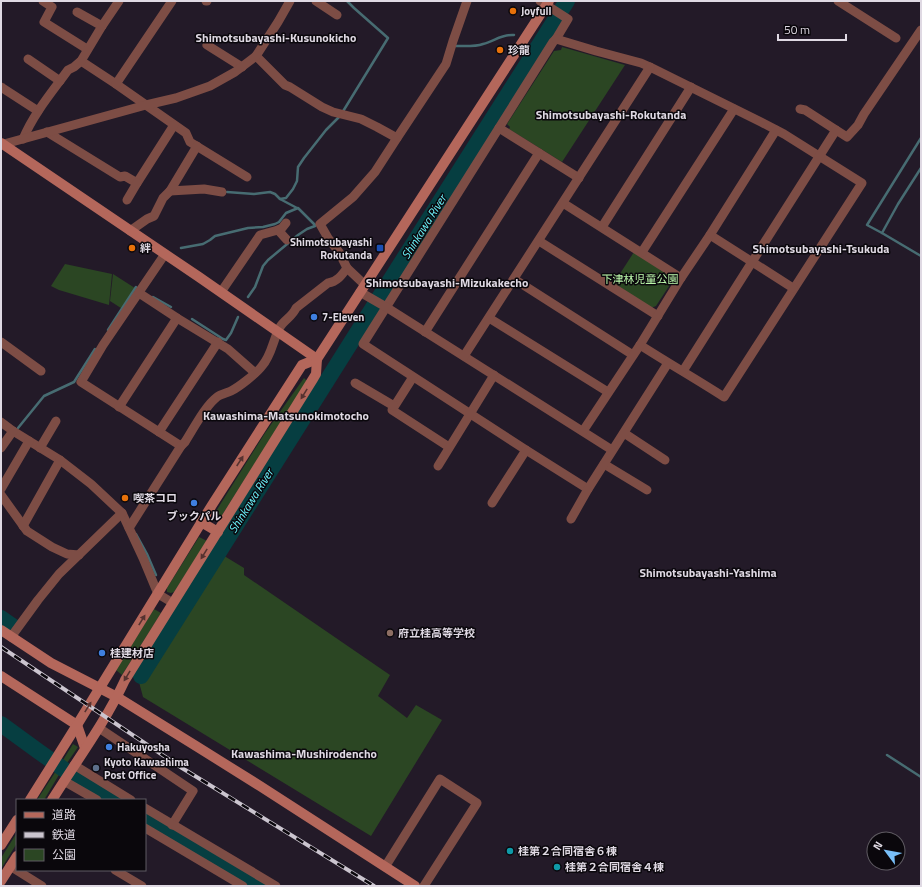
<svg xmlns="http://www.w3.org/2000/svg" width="922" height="887" font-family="'Titillium Web','Noto Sans JP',sans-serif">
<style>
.green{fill:#2b4623}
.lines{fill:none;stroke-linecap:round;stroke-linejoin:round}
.stream{stroke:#476c72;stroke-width:2.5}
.river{stroke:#063e41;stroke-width:16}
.street{stroke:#7d4d45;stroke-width:9}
.secondary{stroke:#b4675b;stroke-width:10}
.rail-casing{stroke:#cbc5cf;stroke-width:4}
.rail{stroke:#0a070c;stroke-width:2.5;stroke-dasharray:8;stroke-linecap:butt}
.oneway{fill:#563230}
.food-dot{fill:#e8710a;stroke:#0a070c;stroke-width:1.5}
.transit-dot{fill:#1a4fb4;stroke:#0a070c;stroke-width:1.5}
.shop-dot{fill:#3f7fe0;stroke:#0a070c;stroke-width:1.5}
.education-dot{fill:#8d6e63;stroke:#0a070c;stroke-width:1.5}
.service-dot{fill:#5c6f8a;stroke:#0a070c;stroke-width:1.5}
.culture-dot{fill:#0f9aa8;stroke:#0a070c;stroke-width:1.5}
.labels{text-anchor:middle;stroke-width:3;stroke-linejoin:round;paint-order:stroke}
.poi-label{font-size:11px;font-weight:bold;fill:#dfd9e3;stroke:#0a070c;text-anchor:start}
.park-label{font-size:11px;fill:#bbf8aa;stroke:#0a070c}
.neighbourhood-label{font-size:12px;font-weight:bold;fill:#dfd9e3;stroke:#0a070c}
.water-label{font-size:12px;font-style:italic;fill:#6bf4fb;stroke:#0a070c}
</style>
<rect width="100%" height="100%" fill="#231a28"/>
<g class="green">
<path d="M562,47L625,65L562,162L509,129L510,127L507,124L554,51L561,50Z"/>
<path d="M634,252L672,277L673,280L656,306L651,308L614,283Z"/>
<path d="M65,264L112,274L109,305L59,290L51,286Z"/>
<path d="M113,274L138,290L124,310L110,301Z"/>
<path d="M304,378L307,381L219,520H216L213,519V516L265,433Z"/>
<path d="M199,537L207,541L174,592L171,593L167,592V588Z"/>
<path d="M221,554L244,568V575L390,675L378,696L407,718L416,705L442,720L371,836L143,697L139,682Z"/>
<path d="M154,609L161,613L122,675L116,670Z"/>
<path d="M73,744L78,747L67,763L63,760Z"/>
<path d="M56,771L60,773L44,800H37Z"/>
<path d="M16,834L17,835V843L1,869V858Z"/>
</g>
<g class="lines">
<g class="stream">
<path d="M454,46C464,46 475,47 483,44C495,41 501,34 514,35"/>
<path d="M342,113L388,38L354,8L347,1"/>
<path d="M921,168L898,204L882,233L921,256"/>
<path d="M227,192L254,194L270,192L275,194L280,199L297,208"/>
<path d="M280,199L286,198L293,189L297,181L298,167L304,158L326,130L339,117"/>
<path d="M882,233L867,225L921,138"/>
<path d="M181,248L203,244L210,240L215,236L248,228L263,227L275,224L279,222L286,213L298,208L315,225"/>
<path d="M153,297L171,307"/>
<path d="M248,297L255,287L263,266L268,260L298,235L307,229L315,226"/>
<path d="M192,319L223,339L226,340L231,333L238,317"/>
<path d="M108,330L136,287"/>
<path d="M18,428L44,396L74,382L95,349"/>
<path d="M136,534L147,554L156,575"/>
<path d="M887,755L921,777"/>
</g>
<g class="river">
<path d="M1,618L14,627"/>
<path d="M141,676L384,290L567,1"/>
<path d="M1,724L38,751L76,778L114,800"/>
<path d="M145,818L259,886"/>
</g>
<g class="street">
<path d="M43,1L52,7L44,22L87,49"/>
<path d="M206,1H207"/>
<path d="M316,1L337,15"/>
<path d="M540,1L568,19L556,39L553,42L363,344L526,450L588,489"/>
<path d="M838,1L896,38"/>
<path d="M77,12L102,26"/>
<path d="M211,38L207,45L242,67"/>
<path d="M556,39L596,51L641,63L650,67L761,122L784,134L862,183L724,397C696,379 668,363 640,345"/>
<path d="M256,56L285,85L290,87L322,107L333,112L361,119L377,127L397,138"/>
<path d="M28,59L60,81"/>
<path d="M81,61L116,84L186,133L190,142L247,177"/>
<path d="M116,84L172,1"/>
<path d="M1,87L38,111"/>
<path d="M800,109L805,110L836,130"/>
<path d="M499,128L579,178"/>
<path d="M47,132L120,177L125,176L137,183L174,125"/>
<path d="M23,139C34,113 52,92 68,70L74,67L81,61L102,26L119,1"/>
<path d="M1,145L146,105L176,98L210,86L235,72L256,56L278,22L290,1"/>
<path d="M170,191L204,189L222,192"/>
<path d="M127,200L137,183"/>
<path d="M563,203L681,278"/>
<path d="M602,227L691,87"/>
<path d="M278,230L287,240"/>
<path d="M130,231L147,219L154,216L163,198L170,191L197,146"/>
<path d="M710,235L793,288"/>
<path d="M539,241L658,316"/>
<path d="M642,252L734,109"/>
<path d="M165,254L103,345L81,382L181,446"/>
<path d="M514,279L633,355"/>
<path d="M365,285L347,268L339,252L328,238L320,224L353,197L375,172L397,138L446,64L453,41L467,1"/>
<path d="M221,292L260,235L278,230L282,228L286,223"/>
<path d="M360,292L386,307L612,450"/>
<path d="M139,293L177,318L228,349L255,373"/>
<path d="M489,318L608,392"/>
<path d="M425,332L539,153"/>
<path d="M1,342L41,371"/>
<path d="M464,356L650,67"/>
<path d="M683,371L752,262L836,130L847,137L858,125L864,114L921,30"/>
<path d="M413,377L392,410L449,447"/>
<path d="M355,383L394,406"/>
<path d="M119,407L177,318"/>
<path d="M1,422L13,431L60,460L91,484L122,513L143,558L158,594L173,603"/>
<path d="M583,431L640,345L681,278L710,235L776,130"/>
<path d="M159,432L218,342"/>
<path d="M624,433L665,460"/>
<path d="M1,448L13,431"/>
<path d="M40,448L56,421"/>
<path d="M604,464L647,490"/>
<path d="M438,466L494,375"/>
<path d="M1,489L29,441"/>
<path d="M1,495L27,531L52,547L67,554L79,555"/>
<path d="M492,503L526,450"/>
<path d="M571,519L588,489L668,363"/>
<path d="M23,526L60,460"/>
<path d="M129,528L181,446L185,442C194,428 205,406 217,397C221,394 227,393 231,391C239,387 257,373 262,366C272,355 273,339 280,327C284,320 293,316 296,308L328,283C337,282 342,275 347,268"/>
<path d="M11,637L38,600L59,574L122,513"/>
<path d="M99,728L193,791L172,825"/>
<path d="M74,765L131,800"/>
<path d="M64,781L97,800"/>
<path d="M145,808L276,886"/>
<path d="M145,828L243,886"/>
<path d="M10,866L42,886"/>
<path d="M385,867L440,779L477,803L424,886"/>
<path d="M115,870L142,886"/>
</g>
<g class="secondary">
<path d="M1,143L199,277L317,359"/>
<path d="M201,522L218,532"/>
<path d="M1,630L51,663L117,697L196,746L260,786L415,886"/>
<path d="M1,676L77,725L85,748"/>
<path d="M30,800L77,725L212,505L273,410L302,365L317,359"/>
<path d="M52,800C77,760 105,723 125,680L313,379L316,374L317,359L549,1"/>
<path d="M1,845L17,820"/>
<path d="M1,881L17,856"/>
</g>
<g class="rail-casing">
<path id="rail" d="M1,647L182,768L374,886"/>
</g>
<use href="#rail" class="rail"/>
</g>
<defs><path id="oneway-solid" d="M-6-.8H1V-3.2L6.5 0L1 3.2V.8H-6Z"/></defs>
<g class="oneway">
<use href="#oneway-solid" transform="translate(304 394) rotate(122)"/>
<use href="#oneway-solid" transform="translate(240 461) rotate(-57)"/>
<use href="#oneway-solid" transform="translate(204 554) rotate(122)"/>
<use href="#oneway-solid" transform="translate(142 620) rotate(-58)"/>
<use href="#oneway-solid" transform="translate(127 676) rotate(121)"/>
<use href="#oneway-solid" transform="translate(88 707) rotate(-58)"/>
</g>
<g class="food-dot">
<circle cx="513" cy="11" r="4"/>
<circle cx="500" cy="50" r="4"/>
<circle cx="132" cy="248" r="4"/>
<circle cx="125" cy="498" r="4"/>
</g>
<rect class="transit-dot" x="376" y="244" width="8" height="8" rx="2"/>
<g class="shop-dot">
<circle cx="314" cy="317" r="4"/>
<circle cx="194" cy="503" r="4"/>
<circle cx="102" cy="653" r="4"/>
<circle cx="109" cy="747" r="4"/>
</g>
<circle class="education-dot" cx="390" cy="633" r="4"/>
<circle class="service-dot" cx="96" cy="768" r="4"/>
<g class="culture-dot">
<circle cx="510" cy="851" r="4"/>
<circle cx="557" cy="867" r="4"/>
</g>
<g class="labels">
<g class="poi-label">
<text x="521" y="15">Joyfull</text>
<text x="508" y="54">珍龍</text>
<text x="372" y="246" text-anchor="end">Shimotsubayashi<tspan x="372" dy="13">Rokutanda</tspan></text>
<text x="140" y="252">絆</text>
<text x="322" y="321">7-Eleven</text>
<text x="133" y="502">喫茶コロ</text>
<text x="194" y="520" text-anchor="middle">ブックパル</text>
<text x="398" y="637">府立桂高等学校</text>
<text x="110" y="657">桂建材店</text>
<text x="117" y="751">Hakuyosha</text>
<text x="104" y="766">Kyoto Kawashima<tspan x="104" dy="13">Post Office</tspan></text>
<text x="518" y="855">桂第２合同宿舎６棟</text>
<text x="565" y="871">桂第２合同宿舎４棟</text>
</g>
<g class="park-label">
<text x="640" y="283">下津林児童公園</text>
</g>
<g class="neighbourhood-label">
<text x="276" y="42">Shimotsubayashi-Kusunokicho</text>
<text x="611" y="119">Shimotsubayashi-Rokutanda</text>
<text x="821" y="253">Shimotsubayashi-Tsukuda</text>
<text x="447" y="287">Shimotsubayashi-Mizukakecho</text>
<text x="286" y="420">Kawashima-Matsunokimotocho</text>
<text x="708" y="577">Shimotsubayashi-Yashima</text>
<text x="304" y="758">Kawashima-Mushirodencho</text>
</g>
<g class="water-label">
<text transform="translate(424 227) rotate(-58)" y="4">Shinkawa River</text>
<text transform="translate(251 501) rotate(-58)" y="4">Shinkawa River</text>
</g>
</g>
<rect width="922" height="887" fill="none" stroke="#dfd9e3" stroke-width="4"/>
<rect x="16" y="799" width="130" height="72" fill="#0a070c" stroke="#5f5b62"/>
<rect x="24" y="812" width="20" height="6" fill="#b4675b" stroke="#5f5b62"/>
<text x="52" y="819" font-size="12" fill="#dfd9e3">道路</text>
<rect x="24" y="832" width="20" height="6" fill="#cbc5cf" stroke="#5f5b62"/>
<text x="52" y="839" font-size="12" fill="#dfd9e3">鉄道</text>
<rect x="24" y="849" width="20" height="12" fill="#2b4623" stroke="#5f5b62"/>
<text x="52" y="859" font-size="12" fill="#dfd9e3">公園</text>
<g transform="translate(886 851) rotate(302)"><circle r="19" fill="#0a070c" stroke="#5f5b62"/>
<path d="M0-3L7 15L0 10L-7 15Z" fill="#79bff8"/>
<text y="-6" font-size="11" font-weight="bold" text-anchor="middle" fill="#dfd9e3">N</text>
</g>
<path d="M778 34v6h68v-6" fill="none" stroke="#dfd9e3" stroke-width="2"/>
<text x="784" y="34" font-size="12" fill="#dfd9e3" stroke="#0a070c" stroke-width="3" paint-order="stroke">50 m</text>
</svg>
